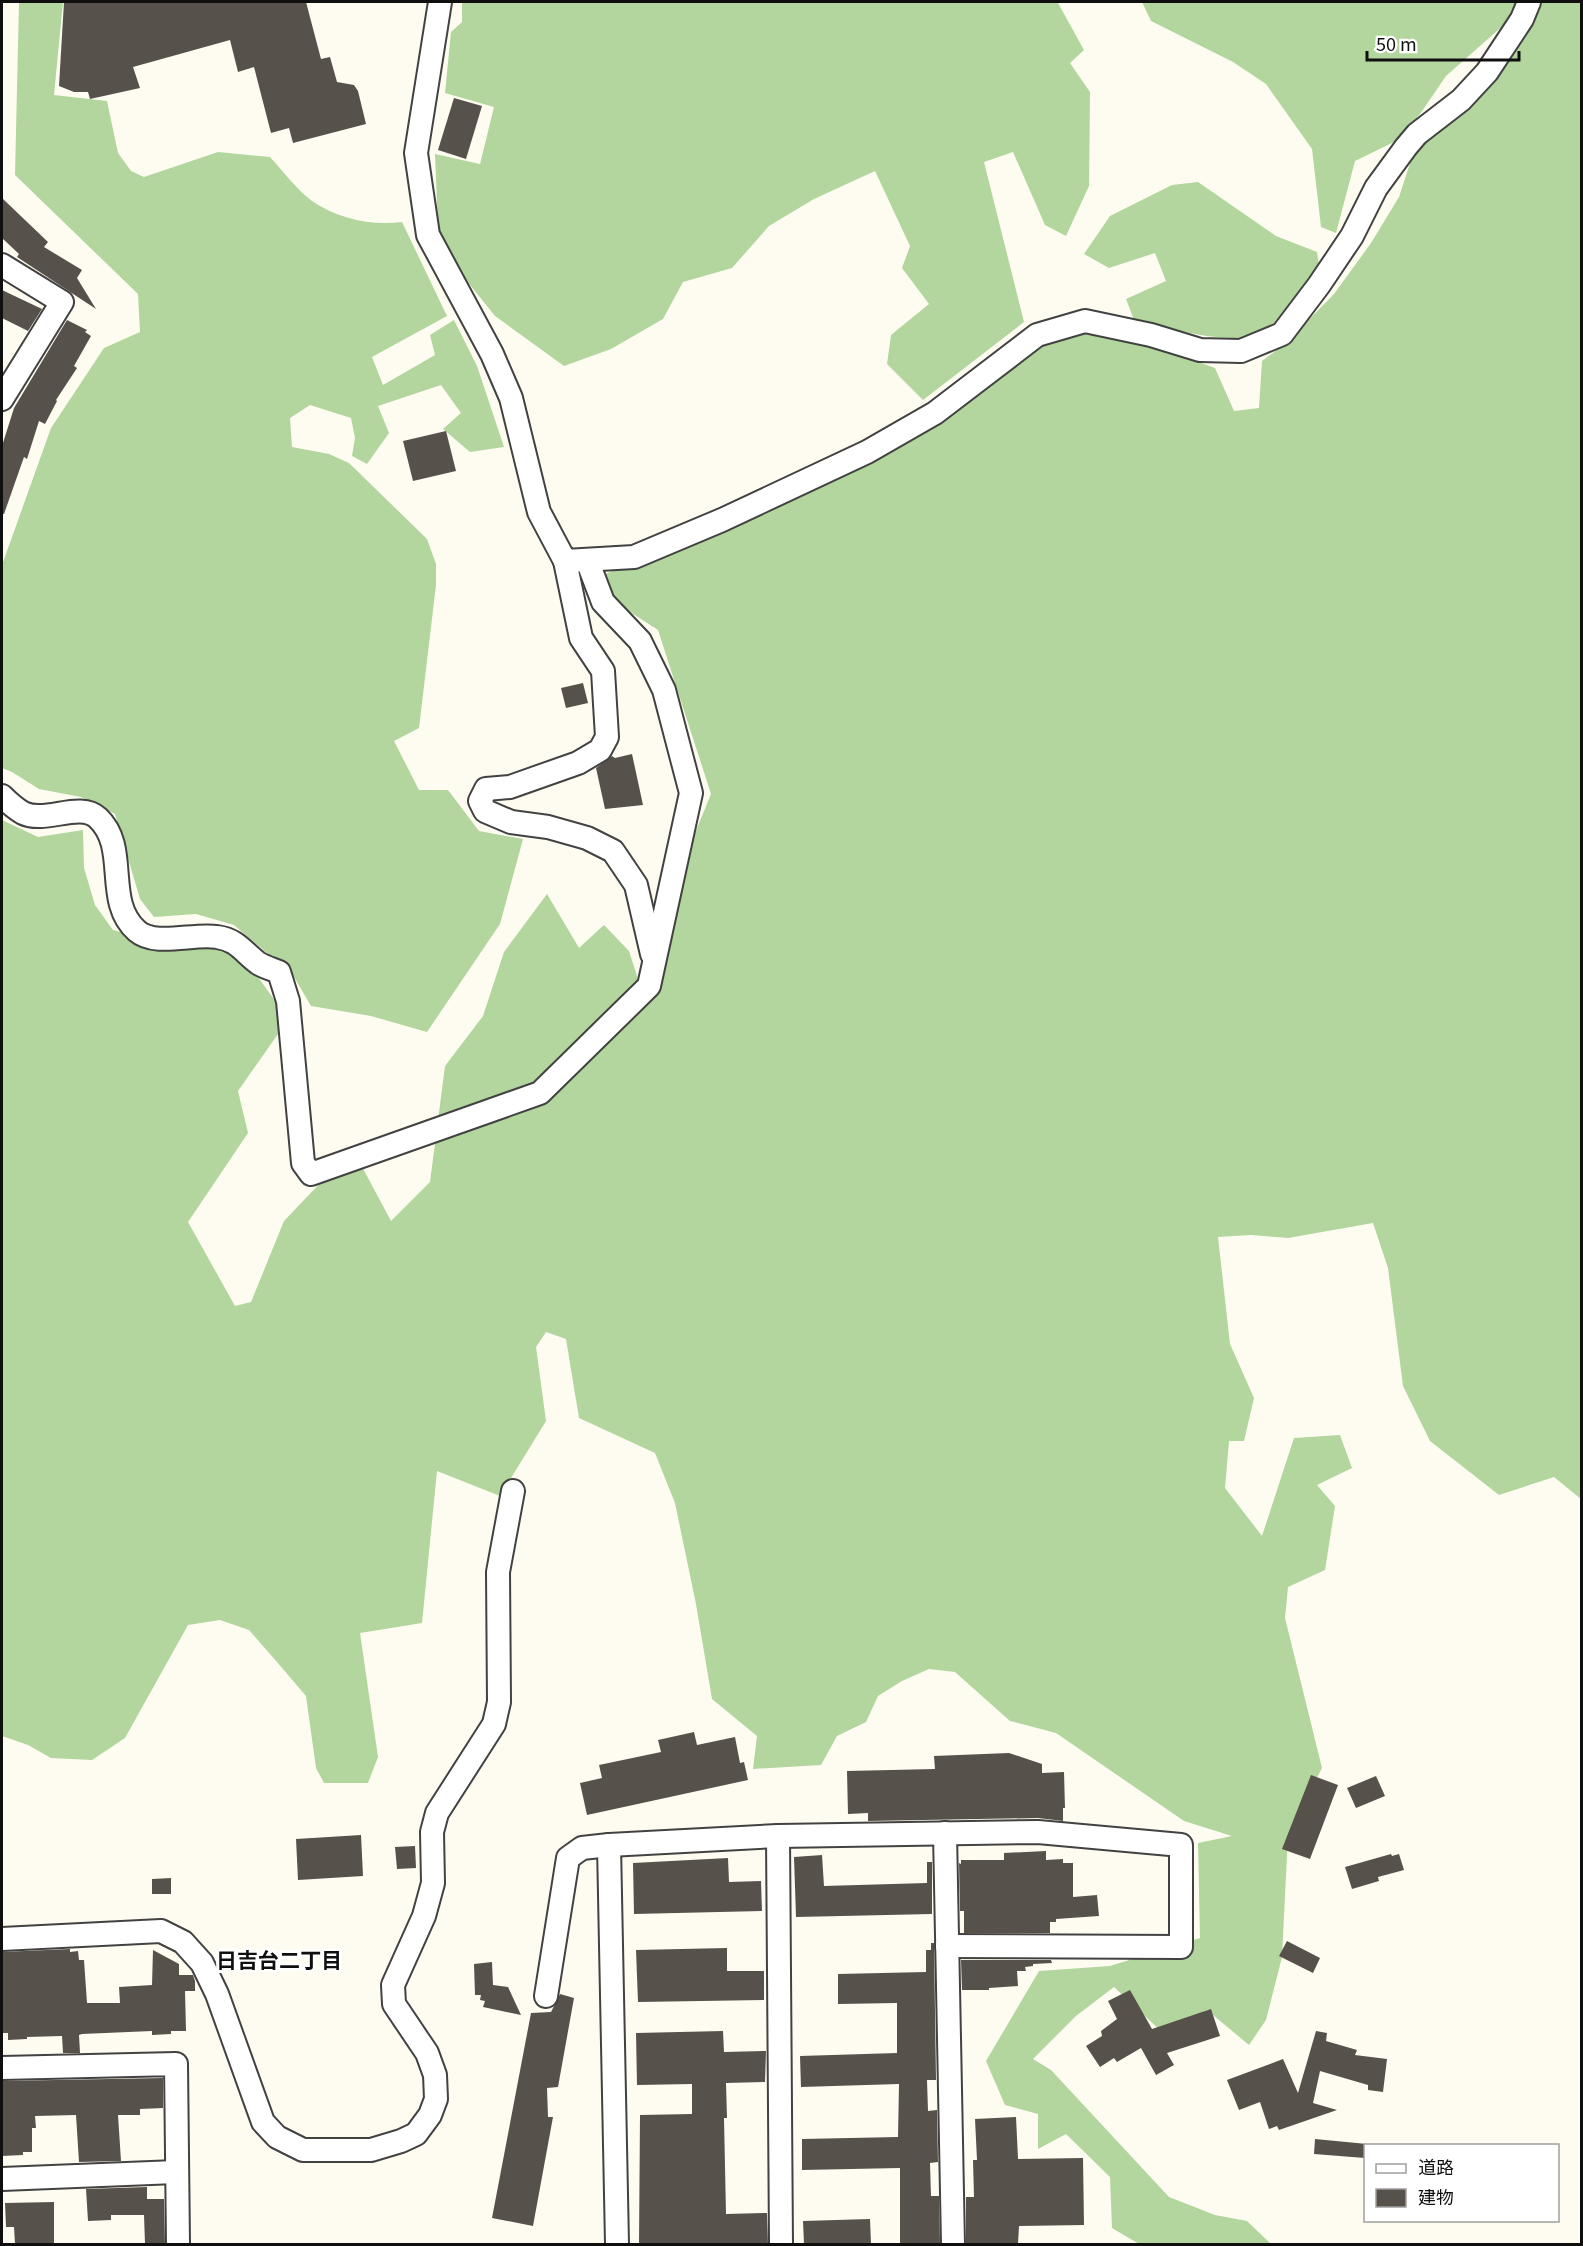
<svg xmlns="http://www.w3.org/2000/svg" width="1583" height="2246" font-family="Georgia,'Noto Sans JP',serif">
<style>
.forest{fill:#b2d69d}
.building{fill:#57514c}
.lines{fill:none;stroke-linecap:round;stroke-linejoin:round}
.minor-casing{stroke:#424242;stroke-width:26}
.minor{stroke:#fff;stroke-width:22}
.labels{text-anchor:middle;stroke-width:6;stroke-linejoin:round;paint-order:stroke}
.neighbourhood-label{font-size:21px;font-weight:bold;fill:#0f0f0f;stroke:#fff}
</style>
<rect width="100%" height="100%" fill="#fefcf1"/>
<g class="forest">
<path d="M19,2H63L54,95L107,101L118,153L131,171L144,177L218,152L270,157C283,171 297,190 312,201C339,219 371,226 402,222L447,316L372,357L383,385L435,355L430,335L454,320L477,366L504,447L470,452L443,429L461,413L441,385L378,406L389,433L367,464L352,456L355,438L351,418L310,405L290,418L292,447L329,454L349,463L427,539L436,564V585L419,728L394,741L419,790H448L479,831L523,839L500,924L427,1032L371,1016L311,1006L293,975L234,925L196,914L154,917L140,899L115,814L81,797L39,789L12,772L2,768V565L51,428L104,348L140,332L138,294L15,175Z"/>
<path d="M462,2H1055L1058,3L1084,50L1070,63L1090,92L1089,186L1066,236L1045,225L1013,152L984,162L1024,322L923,400L887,364L891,335L929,304L902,268L910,246L875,171L814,199L769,226L732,268L683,282L663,319L611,349L564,366L495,316L450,260L438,228L435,154L480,164L494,107L445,93L451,32L462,22Z"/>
<path d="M1142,2H1519L1506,23L1446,76L1420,114L1396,141L1355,161L1336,233L1321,227L1312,149L1266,84L1233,62L1151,21Z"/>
<path d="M1538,2H1581V1499L1554,1477L1499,1495L1430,1441L1403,1386L1388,1268L1373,1223L1288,1238L1251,1235L1218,1237L1230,1344L1254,1398L1244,1441H1229L1225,1488L1262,1536L1294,1438L1340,1435L1352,1468L1317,1485L1335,1506L1325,1570L1288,1587L1285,1618L1322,1768L1288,1835L1282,1957L1266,2020L1249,2045L1207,2010L1162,2032L1114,1987L1076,2016L1033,2059L1051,2070L1169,2197L1215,2215L1247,2221L1271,2244H1139L1112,2228L1110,2177L1066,2134L1038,2149V2114L1005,2105L986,2061L1039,1971L1110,1966L1200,1938L1198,1843L1232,1836L1184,1821L1056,1733L1010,1721L955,1672L929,1669L902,1681L878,1696L866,1722L837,1736L821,1765L753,1769L757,1736L712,1699L696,1604L675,1503L655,1453L579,1418L566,1339L546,1332L536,1347L546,1421L500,1496L437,1471L422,1623L360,1633L378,1757L368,1783H324L316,1768L306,1696L277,1662L249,1630L220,1620L188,1625L125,1738L92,1760L51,1758L28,1745L2,1736V820L38,837L83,830L84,868L95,905L113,930L154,940L238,949L278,1005V1034L238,1091L248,1133L188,1222L235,1306L251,1302L284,1221L325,1178L359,1161L391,1221L430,1182L445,1066L483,1016L504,952L547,894L579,948L604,925L629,951L644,998L662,979L683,862L711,794L658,630L616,603L605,574L800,497L932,429L1037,344L1090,328L1148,344L1215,368L1234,411L1259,408L1262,361L1287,342L1334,294L1371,243L1399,197L1414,151Z"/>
<path d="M1198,182L1276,236L1317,252L1320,272C1303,291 1286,314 1266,330C1240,350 1164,327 1134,320L1126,299L1166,281L1155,253L1109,268L1084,254L1110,216L1172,185Z"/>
</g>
<g class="building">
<path d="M64,2H306L321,59L330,57L337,82L354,85L358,91L366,124L293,143L289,128L271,133L254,67L238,72L230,40L133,67L140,88L90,99L88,92H74L59,86Z"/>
<path d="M454,98L482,106L466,159L438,150Z"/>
<path d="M2,198L48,242L44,247L82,270L77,278L96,309L17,257L19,254L2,238Z"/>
<path d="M2,290L42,309L28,331L2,318Z"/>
<path d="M67,320L87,330L85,332L91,336L74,366L77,368L56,400L57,401L45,424L39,421L27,459L24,457L4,514H2V446L14,408Z"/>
<path d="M446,431L456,471L413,481L403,441Z"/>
<path d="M583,683L588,703L566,708L561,688Z"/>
<path d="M632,754L643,805L605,809L596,768L612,756L615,758Z"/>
<path d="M694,1732L697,1745L735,1737L740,1763L744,1762L748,1780L587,1815L580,1783L602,1778L599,1765L661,1752L658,1740Z"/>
<path d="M1009,1753L1042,1764V1773L1064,1772L1065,1808H1063V1821L1038,1818L868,1821V1813L848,1814L847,1771L935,1769L934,1756Z"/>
<path d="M1311,1775L1338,1785L1310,1859L1282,1849Z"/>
<path d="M1376,1776L1385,1796L1356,1808L1347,1788Z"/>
<path d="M361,1835L363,1876L298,1880L296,1839Z"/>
<path d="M415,1846L416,1868L397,1869L395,1847Z"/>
<path d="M1046,1851V1860L1063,1859V1863H1073V1897L1097,1895L1099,1916L1056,1919V1922H1050V1933H964V1911H960L959,1863L961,1864V1860H1004V1853Z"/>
<path d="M1391,1854L1392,1856L1399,1854L1404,1870L1378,1877L1379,1881L1352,1889L1345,1867Z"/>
<path d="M822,1855L824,1886L927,1883V1862H932V1914L796,1917L794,1857Z"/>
<path d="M728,1858L729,1882L761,1881L762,1911L634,1914L633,1863Z"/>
<path d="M171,1878V1894H152V1879Z"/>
<path d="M1287,1941L1320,1958L1313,1973L1279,1956Z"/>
<path d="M931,1943H934L936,2080H927L928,2111L937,2110L938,2162L930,2163L931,2196H939L940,2244H900V2168L802,2170V2139L898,2137L899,2084L801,2087L800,2056L897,2053V2003L838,2004V1974L926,1972V1950H931Z"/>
<path d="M727,1948V1971H764V2000L638,2002L636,1950Z"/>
<path d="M70,1949V1952L78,1951L79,1960H84L87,2003H120L119,1987L152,1985L153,1950L179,1964V1975H193L195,1981V1991H185L186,2031H171V2034L152,2035V2031L82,2034L79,2035L80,2053H63L62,2036L27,2037V2039L8,2040V2033H2V1952Z"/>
<path d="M961,1960H1051L1052,1963L1033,1964V1966L1025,1967L1026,1971H1017L1018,1986L989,1988V1990H962Z"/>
<path d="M492,1962L493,1985L508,1987L521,2015L483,2007L485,2001L480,2000L481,1995H475L474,1964Z"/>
<path d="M1130,1990L1152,2029L1211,2009L1220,2036L1167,2053L1174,2065L1156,2075L1141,2048L1117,2062L1114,2058L1100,2067L1086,2046L1102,2036L1101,2031L1117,2019L1108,2001Z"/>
<path d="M560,1994L574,1998L558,2087L547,2088L548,2117H553L533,2226L492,2218L531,2013L551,2012Z"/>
<path d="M723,2031L724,2052L766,2051L765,2082L726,2083L727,2118H724L726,2214L767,2213L768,2244H639L640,2115L692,2114V2084L637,2085L636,2033Z"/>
<path d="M1316,2031L1327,2033L1326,2041L1357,2050L1355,2055L1387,2059L1383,2092L1368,2090V2085L1320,2071L1313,2103L1337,2110L1279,2130L1277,2126L1269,2129L1260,2102L1239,2110L1227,2080L1283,2059L1298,2093Z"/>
<path d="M163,2078V2108L140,2109V2115H118L121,2161L79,2162L76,2115L35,2116L36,2128H32V2152H23V2155L2,2156V2081Z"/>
<path d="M1016,2117L1018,2159L1083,2158L1084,2225L1019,2226L1018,2244H966V2197H974L973,2160H977L975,2119Z"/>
<path d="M1315,2139L1367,2144L1365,2158L1314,2154Z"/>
<path d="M147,2187V2199H164L165,2244H145L144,2215H111V2220L88,2221L86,2189Z"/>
<path d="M54,2202V2244H15L14,2227H6L5,2203Z"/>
<path d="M870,2219L871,2244H804L803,2221Z"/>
</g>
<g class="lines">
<g class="minor-casing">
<g id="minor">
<path d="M440,2L416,153L428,235L492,354L511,398L539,512L565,561L634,557L722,520L867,452L935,413L1037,335L1085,321L1151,335L1200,350L1241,351L1282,334L1319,285L1352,236L1376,188L1406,147L1417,134L1461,100L1487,72L1522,19L1529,2"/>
<path d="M2,265L62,302L2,399"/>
<path d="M565,561L581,638L603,671L607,737L600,750L578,763L510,787L486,789L480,801L485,811L511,822L548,827L587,838L613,851L636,885L652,954"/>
<path d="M2,796C8,802 16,809 23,813C45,824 80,801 98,818C130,848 103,901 137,931C155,947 194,933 217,937C238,940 243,952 258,963C264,967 272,969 279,972L288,1001L303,1163L311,1174L540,1093L649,986L691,793L664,690L640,641L603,602L587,560"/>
<path d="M945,1833L953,2244"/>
<path d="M778,1836L781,2244"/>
<path d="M609,1845L617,2244"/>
<path d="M2,1939L161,1931L183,1942L202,1963L217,1994L263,2122L277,2137L303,2150H371L401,2141L416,2134L430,2115L436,2099L435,2075L427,2053L394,2004L393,1985L424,1916L433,1883L432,1832L437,1813L494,1724L499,1702L498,1572L513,1491"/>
<path d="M546,1996L568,1858L582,1848L609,1845L778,1836L1038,1832L1181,1845V1947L947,1946"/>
<path d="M2,2068L176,2064L178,2244"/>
<path d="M2,2179L176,2172"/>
</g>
</g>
<use href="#minor" class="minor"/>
</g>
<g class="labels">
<g class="neighbourhood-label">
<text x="279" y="1968">日吉台二丁目</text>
</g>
</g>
<rect width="1583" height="2246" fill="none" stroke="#0f0f0f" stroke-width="6"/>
<rect x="1364" y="2144" width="195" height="78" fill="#ffffff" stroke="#9f9f9f" stroke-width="1.5"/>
<rect x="1376" y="2164" width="30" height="9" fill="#ffffff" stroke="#9f9f9f" stroke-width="1.5"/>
<text x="1418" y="2174" font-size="18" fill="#0f0f0f">道路</text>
<rect x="1376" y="2189" width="30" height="18" fill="#57514c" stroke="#9f9f9f" stroke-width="1.5"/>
<text x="1418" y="2204" font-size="18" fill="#0f0f0f">建物</text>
<path d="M1367 51v9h152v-9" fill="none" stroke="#0f0f0f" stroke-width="3"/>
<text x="1376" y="51" font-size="18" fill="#0f0f0f" stroke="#ffffff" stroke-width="4.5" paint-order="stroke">50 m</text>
</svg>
